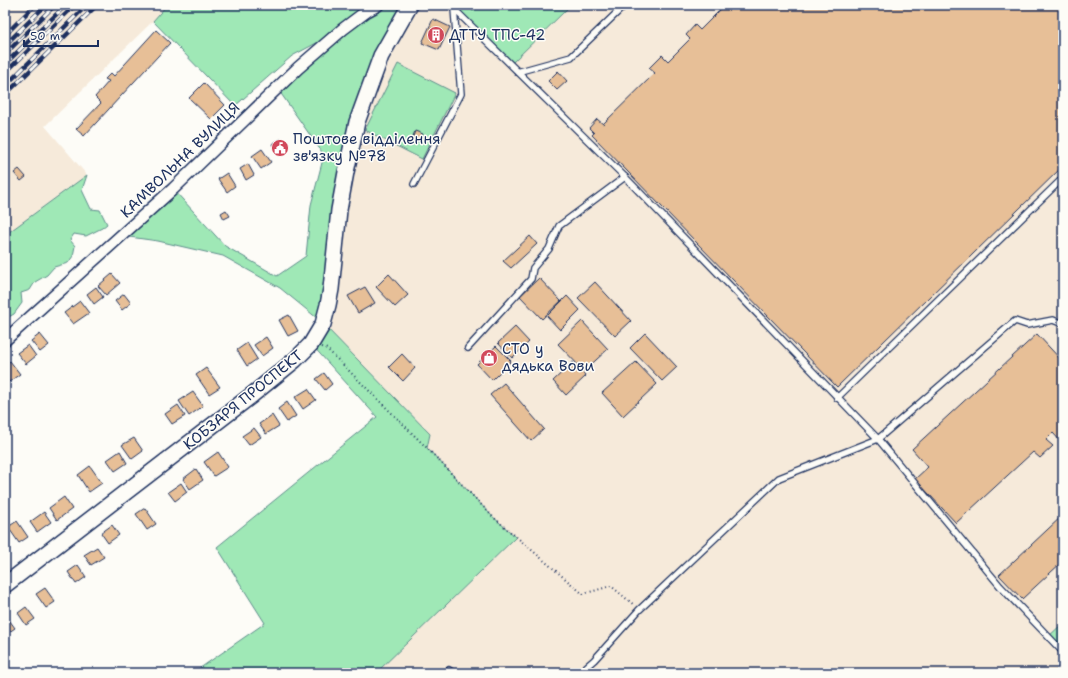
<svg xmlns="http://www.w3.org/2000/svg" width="1068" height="678" font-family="'Shantell Sans',sans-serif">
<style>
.built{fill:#f6eada}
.green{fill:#9fe8b6;stroke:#5d8c8a}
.building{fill:#e7bf97;stroke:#1b2f5e}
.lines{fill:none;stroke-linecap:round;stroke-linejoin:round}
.lane-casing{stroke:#1b2f5e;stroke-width:8}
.street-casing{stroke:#1b2f5e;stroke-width:14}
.secondary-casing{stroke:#1b2f5e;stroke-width:18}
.path{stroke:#1b2f5e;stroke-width:2;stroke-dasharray:1 3;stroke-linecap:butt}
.lane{stroke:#fdfcf7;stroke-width:5.5}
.street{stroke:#fdfcf7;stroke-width:11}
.secondary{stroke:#fdfcf7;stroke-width:15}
.rail-casing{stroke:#1b2f5e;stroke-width:4.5}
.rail{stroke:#fdfcf7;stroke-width:3;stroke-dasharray:9;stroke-linecap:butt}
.labels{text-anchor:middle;stroke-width:3;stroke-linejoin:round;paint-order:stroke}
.poi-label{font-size:15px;fill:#1b2f5e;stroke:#fdfcf7;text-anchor:start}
.street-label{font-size:15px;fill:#1b2f5e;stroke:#fdfcf7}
</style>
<rect width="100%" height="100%" fill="#fdfcf7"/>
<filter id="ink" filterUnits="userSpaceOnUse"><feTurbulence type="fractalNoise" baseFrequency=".025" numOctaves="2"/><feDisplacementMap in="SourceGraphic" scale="8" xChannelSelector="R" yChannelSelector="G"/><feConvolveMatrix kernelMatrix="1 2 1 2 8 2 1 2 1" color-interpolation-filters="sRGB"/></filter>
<g filter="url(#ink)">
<g class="built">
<path d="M5,5H167L153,21L45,126L87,175L5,235Z"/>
<path d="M410,5H450L510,64L571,5H1063V623L1048,637L1063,652V673H376L516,537L492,516L427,448L430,434L323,324L357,122Z"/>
</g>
<g class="green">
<path d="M167,5H410L357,122L323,324L430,434L427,448L492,516L516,537L376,673H193L265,623L217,547L377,417L311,344L323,323L280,288L223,256L158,241L122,236L173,189L225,246L277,276L306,256L311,205L324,155L277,88L341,30L292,56L235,106L153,21Z"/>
<path d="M450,5H571L510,65Z"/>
<path d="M398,64L455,93L422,159L365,130Z"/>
<path d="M87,175L82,190L91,209L100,210L107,224L102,228L86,236L74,234L70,240L75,246L73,256L68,263L54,267L47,275L35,282L30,290L21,293L22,303L14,314L5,319V235Z"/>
<path d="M1063,623V652L1048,637Z"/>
</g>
<g class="building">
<path d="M466,5H476L477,6L473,11Z"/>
<path d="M725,5H1063V166L837,387L592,135L594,133L589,128L597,119L603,124L655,73L649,68L662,55L668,61L690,39L686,35L695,25L700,30Z"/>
<path d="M433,19L450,27L439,50L422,43Z"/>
<path d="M156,30L170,43L84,136L76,129L101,103L95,97L109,81L105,79L111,73L114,76Z"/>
<path d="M558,71L567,81L557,90L548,81Z"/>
<path d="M204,83L225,105L211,119L189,98Z"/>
<path d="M415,131L423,134L419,142L412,139Z"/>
<path d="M281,139L288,149L279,155L272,144Z"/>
<path d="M262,149L271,162L261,169L252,156Z"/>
<path d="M248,164L254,175L246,180L240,169Z"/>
<path d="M19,169L26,177L21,181L14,173Z"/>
<path d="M227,173L235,186L227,192L218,179Z"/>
<path d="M226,210L230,216L224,219L221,213Z"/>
<path d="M530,236L537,244L511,268L503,261Z"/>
<path d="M112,274L120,283L106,295L98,286Z"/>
<path d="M389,274L408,295L395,307L376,287Z"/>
<path d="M539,278L561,301L542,319L520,296Z"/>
<path d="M595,282L631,321L615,336L578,298Z"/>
<path d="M96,287L103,297L94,304L87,294Z"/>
<path d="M365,287L375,303L358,313L348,296Z"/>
<path d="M124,294L131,303L122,310L115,301Z"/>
<path d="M567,296L580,310L560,330L547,316Z"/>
<path d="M80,301L89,313L73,324L64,313Z"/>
<path d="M289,315L298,331L288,336L279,320Z"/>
<path d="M582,321L608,349L584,371L558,344Z"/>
<path d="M515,327L529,342L512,358L498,343Z"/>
<path d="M645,333L677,367L662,381L630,348Z"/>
<path d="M40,334L49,345L40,352L31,341Z"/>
<path d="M1037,334L1063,362V444L1053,433L1046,440L1053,446L1040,458L1033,452L956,523L915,479L928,467L912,449Z"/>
<path d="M266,337L273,348L262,356L254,345Z"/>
<path d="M247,343L257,359L247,366L237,350Z"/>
<path d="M28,345L36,356L26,364L17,353Z"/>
<path d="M496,346L511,361L492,380L477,364Z"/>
<path d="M402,354L415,368L403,381L389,367Z"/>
<path d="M10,361L20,374L9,382L5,377V365Z"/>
<path d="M573,362L586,376L566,395L553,381Z"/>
<path d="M636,362L657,384L623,416L602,393Z"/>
<path d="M206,368L220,387L209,394L196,375Z"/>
<path d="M324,373L332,384L325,390L316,379Z"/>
<path d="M504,383L544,429L531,441L490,395Z"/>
<path d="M308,389L316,400L303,409L295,397Z"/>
<path d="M193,392L203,406L189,416L179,401Z"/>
<path d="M287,402L296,416L287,422L278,409Z"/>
<path d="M178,405L185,416L172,424L165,414Z"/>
<path d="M272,415L279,426L266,434L259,424Z"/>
<path d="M254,428L261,437L249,445L242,436Z"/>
<path d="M134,438L143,451L132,459L122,445Z"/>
<path d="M120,451L127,463L115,471L107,460Z"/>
<path d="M218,452L228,467L214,476L204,462Z"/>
<path d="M90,466L102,483L89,492L78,475Z"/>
<path d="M196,469L203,480L190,489L183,479Z"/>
<path d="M181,483L187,492L175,501L168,492Z"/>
<path d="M64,497L72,509L57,520L49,508Z"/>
<path d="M145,508L156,524L147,530L136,514Z"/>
<path d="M44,512L51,522L37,532L30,522Z"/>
<path d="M1063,515V561L1022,599L999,575Z"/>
<path d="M17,521L28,537L19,543L8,527Z"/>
<path d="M112,525L119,535L108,543L101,533Z"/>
<path d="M97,547L104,557L91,565L84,555Z"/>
<path d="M78,565L86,577L76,584L68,572Z"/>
<path d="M45,588L55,602L46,608L36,594Z"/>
<path d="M26,607L35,619L26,625L18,613Z"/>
<path d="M7,617L15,628L5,635V618Z"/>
</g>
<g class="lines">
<g class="lane-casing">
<g id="lane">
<path d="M450,5L625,177L878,439L1000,586L1063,652"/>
<path d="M517,72L571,57L625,5"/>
<path d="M414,184L461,94L454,9"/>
<path d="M468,348L531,279L533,268L549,249L559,226L625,177"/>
<path d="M837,398L1063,178"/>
<path d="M446,673L449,670L453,673"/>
<path d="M579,673L594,660L639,610L779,478L878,439L1015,321L1027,325L1053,320L1063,324"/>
</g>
</g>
<g class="street-casing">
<path id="street" d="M5,340L173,189L298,68L343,29L367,11L378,5"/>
</g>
<g class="secondary-casing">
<path id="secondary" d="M5,585L252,395L295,360L311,344L323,324L328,305L331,289L339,210L346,172L357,122L381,56L410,5"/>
</g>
<path class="path" d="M322,347L327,349L427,448L492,516L583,594L611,586L634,605"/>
<use href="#lane" class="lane"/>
<use href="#street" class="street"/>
<use href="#secondary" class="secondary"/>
<g class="rail-casing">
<g id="rail">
<path d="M5,35L35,5"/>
<path d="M5,45L46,5"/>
<path d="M5,54L55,5"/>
<path d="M5,64L66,5"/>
<path d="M5,73L75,5"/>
<path d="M5,86L87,5"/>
<path d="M5,95L97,5"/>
</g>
</g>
<use href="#rail" class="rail"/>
</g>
</g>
<defs>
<g id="building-disc" transform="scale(0.9)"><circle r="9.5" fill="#d1495b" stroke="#fdfcf7"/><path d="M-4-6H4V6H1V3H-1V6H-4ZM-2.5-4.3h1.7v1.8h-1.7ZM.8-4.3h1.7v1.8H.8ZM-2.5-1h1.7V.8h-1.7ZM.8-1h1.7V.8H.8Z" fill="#fff"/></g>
<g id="civic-disc" transform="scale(0.9)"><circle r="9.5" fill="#d1495b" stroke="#fdfcf7"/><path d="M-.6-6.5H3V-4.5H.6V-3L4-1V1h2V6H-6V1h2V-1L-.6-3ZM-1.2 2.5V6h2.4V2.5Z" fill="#fff"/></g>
<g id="shop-disc" transform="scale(0.9)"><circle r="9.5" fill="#d1495b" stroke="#fdfcf7"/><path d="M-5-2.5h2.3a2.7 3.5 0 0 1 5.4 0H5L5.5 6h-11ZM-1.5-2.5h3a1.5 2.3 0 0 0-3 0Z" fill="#fff"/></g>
</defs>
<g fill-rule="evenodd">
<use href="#building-disc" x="436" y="35"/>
<use href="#civic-disc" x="280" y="148"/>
<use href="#shop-disc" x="489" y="358"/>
</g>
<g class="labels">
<g class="poi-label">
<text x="449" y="40">ДТТУ ТПС-42</text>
<text x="293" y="144">Поштове відділення<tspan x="293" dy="17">зв'язку №78</tspan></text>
<text x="502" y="354">СТО у<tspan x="502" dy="17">дядька Вови</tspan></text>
</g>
<g class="street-label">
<text transform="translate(180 160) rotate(-44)" y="5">КАМВОЛЬНА ВУЛИЦЯ</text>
<text transform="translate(243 400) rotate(-39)" y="5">КОБЗАРЯ ПРОСПЕКТ</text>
</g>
</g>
<rect width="1068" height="678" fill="none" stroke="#fdfcf7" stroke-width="20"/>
<rect x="10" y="10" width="1048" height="658" fill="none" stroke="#1b2f5e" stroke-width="1.5" filter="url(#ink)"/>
<path d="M24 40v6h74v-6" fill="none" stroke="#1b2f5e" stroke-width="2"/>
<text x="30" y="40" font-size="12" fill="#1b2f5e" stroke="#fdfcf7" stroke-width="3" paint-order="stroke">50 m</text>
</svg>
